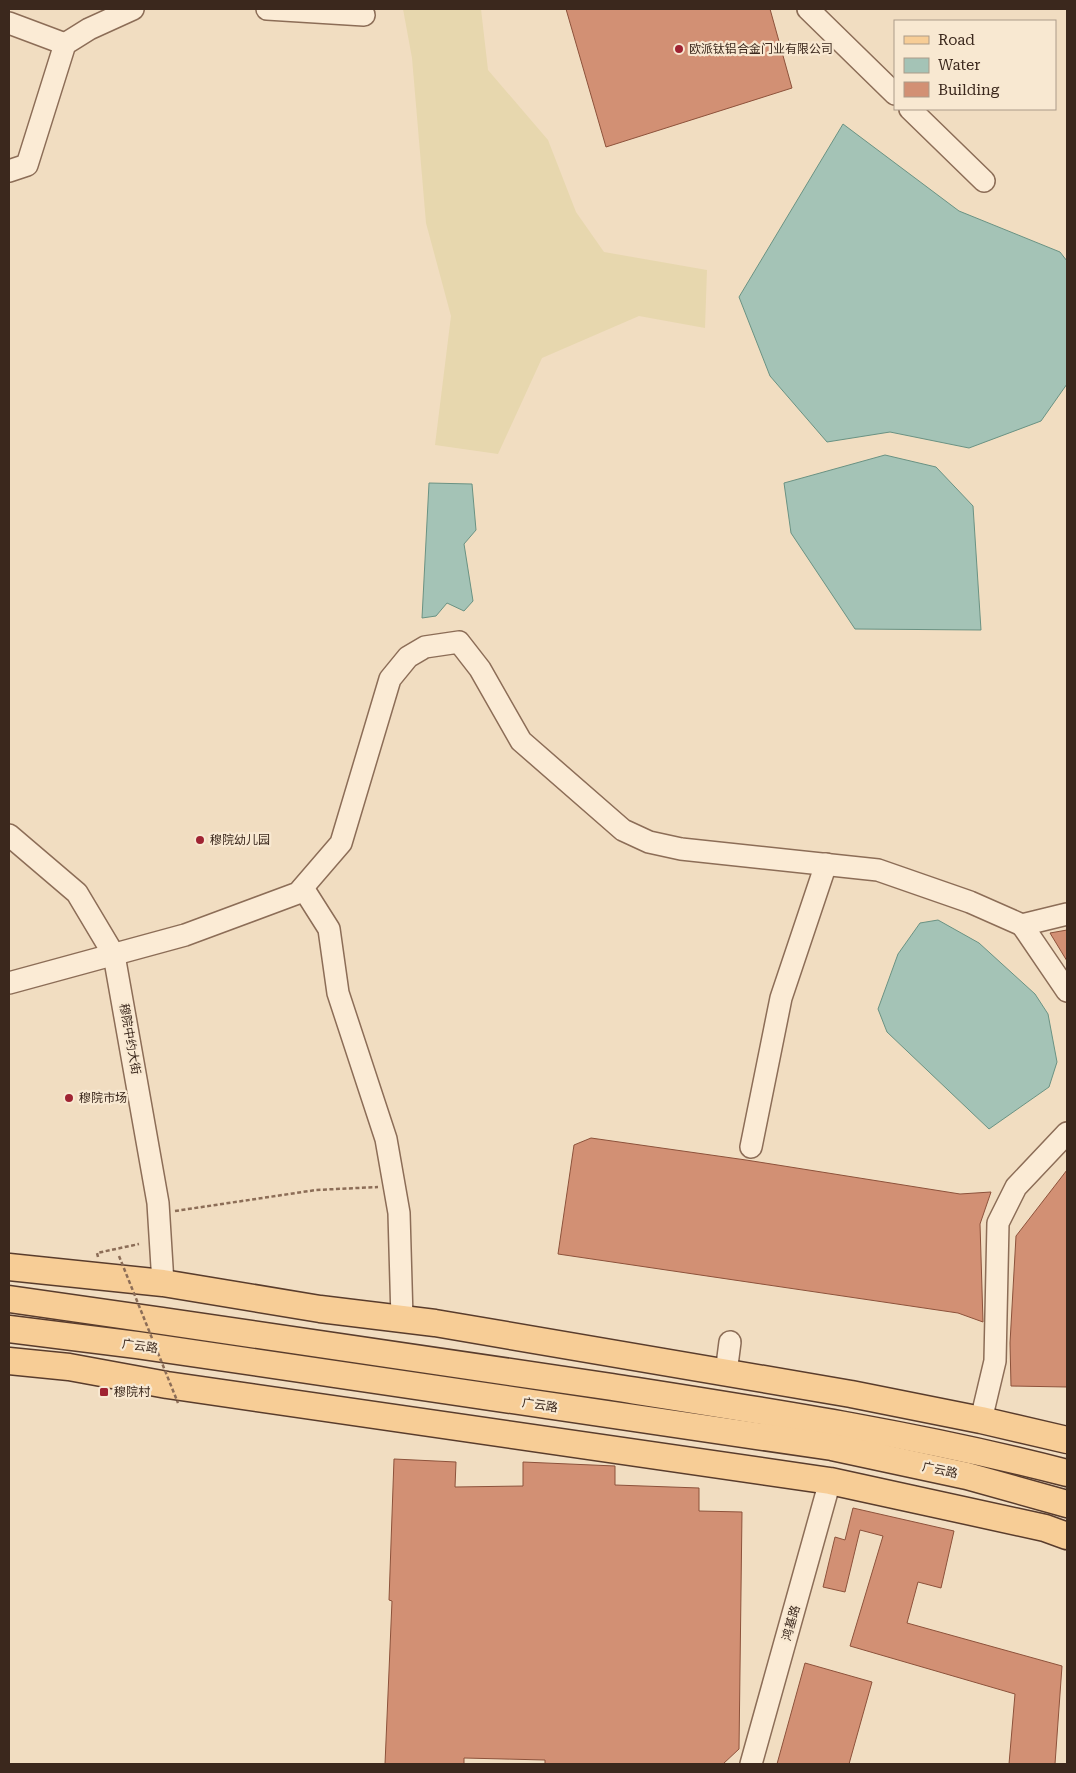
<svg xmlns="http://www.w3.org/2000/svg" width="1076" height="1773" font-family="'Roboto Serif','Noto Sans SC',serif">
<style>
.farmland{fill:#e7d7ae}
.water{fill:#a4c3b6;stroke:#6a9283}
.building{fill:#d29074;stroke:#8d523b}
.lines{fill:none;stroke-linecap:round;stroke-linejoin:round}
.minor-casing{stroke:#8c6d57;stroke-width:24}
.major-casing{stroke:#593c2c;stroke-width:29}
.path{stroke:#8c6d57;stroke-width:2.5;stroke-dasharray:4 2.5;stroke-linecap:butt}
.minor{stroke:#fbebd5;stroke-width:21}
.major{stroke:#f7cd96;stroke-width:26}
.path-bridge{stroke:#8c6d57;stroke-width:2.5;stroke-dasharray:4 2.5;stroke-linecap:butt}
.poi-dot{fill:#9f2332;stroke:#f8e8d1;stroke-width:2}
.labels{text-anchor:middle;stroke-width:4.5;stroke-linejoin:round;paint-order:stroke}
.poi-label{font-size:12px;fill:#3b281d;stroke:#f8e8d1;text-anchor:start}
.street-label{font-size:12px;fill:#3b281d;stroke:#f8e8d1}
</style>
<rect width="100%" height="100%" fill="#f1ddc1"/>
<path class="farmland" d="M403,9H481L488,70L548,140L576,212L604,252L707,270L705,328L639,316L542,358L498,454L435,445L451,316L426,223L412,58Z"/>
<g class="water">
<path d="M843,124L959,211L1060,252L1067,261V384L1041,421L969,448L890,432L827,442L770,376L739,297Z"/>
<path d="M885,455L936,467L973,506L981,630L855,629L791,533L784,483Z"/>
<path d="M429,483L472,484L476,530L464,544L473,601L464,611L447,603L436,616L422,618Z"/>
<path d="M938,920L979,943L1035,994L1048,1014L1057,1062L1049,1087L989,1129L887,1032L878,1009L898,954L920,923Z"/>
</g>
<g class="building">
<path d="M566,9H770L792,88L606,147Z"/>
<path d="M1067,930V961L1050,933Z"/>
<path d="M591,1138L746,1160L960,1194L991,1192L980,1224L983,1322L958,1313L558,1254L574,1145Z"/>
<path d="M1067,1170V1387L1011,1386L1010,1343L1016,1236Z"/>
<path d="M394,1459L456,1462L455,1487L523,1486V1462L615,1466V1485L699,1488V1511L742,1512L739,1749L723,1764H545V1760L464,1758V1764H385L392,1601L389,1600Z"/>
<path d="M853,1508L954,1531L941,1588L918,1582L907,1623L1062,1666L1055,1764H1009L1015,1694L850,1646L883,1536L860,1530L845,1592L823,1587L835,1537L845,1540Z"/>
<path d="M805,1663L872,1682L849,1764H777Z"/>
</g>
<g class="lines">
<g class="minor-casing">
<g id="minor">
<path d="M267,9L364,15"/>
<path d="M808,9L895,94"/>
<path d="M9,23L65,44"/>
<path d="M910,109L984,181"/>
<path d="M9,171L27,165L65,44L89,29L133,9"/>
<path d="M9,835L77,893L114,955L158,1203L163,1283"/>
<path d="M303,888L329,929L338,993L386,1139L399,1213L402,1319"/>
<path d="M1022,925L1067,991"/>
<path d="M9,983L185,935L298,893L341,843L390,679L408,657L425,647L459,642L480,669L521,741L623,830L649,842L681,849L878,870L970,902L1022,925L1067,914"/>
<path d="M751,1147L781,998L826,864"/>
<path d="M726,1373L730,1342"/>
<path d="M981,1420L995,1361L998,1223L1016,1187L1067,1133"/>
<path d="M751,1764L830,1481"/>
</g>
</g>
<g class="major-casing">
<g id="major">
<path d="M9,1267L163,1283L320,1309L435,1323L851,1394L981,1420L1067,1440"/>
<path d="M9,1299C210,1328 411,1356 612,1387C765,1411 917,1434 1067,1473"/>
<path d="M9,1329L137,1345L832,1447L967,1476L1067,1504"/>
<path d="M9,1361L69,1367L167,1385L830,1481L1045,1528L1067,1536"/>
</g>
</g>
<g class="path">
<path d="M175,1211L316,1190L378,1187"/>
<path d="M98,1257L97,1253L139,1244"/>
</g>
<use href="#minor" class="minor"/>
<use href="#major" class="major"/>
<path class="path-bridge" d="M119,1256L178,1403"/>
</g>
<g class="poi-dot">
<circle cx="679" cy="49" r="5"/>
<circle cx="200" cy="840" r="5"/>
<circle cx="69" cy="1098" r="5"/>
<rect x="99" y="1387" width="10" height="10" rx="2.5"/>
</g>
<g class="labels">
<g class="poi-label">
<text x="689" y="53">欧派钛铝合金门业有限公司</text>
<text x="210" y="844">穆院幼儿园</text>
<text x="79" y="1102">穆院市场</text>
<text x="114" y="1396">穆院村</text>
</g>
<g class="street-label">
<text transform="translate(130 1039) rotate(80)" y="4">穆院中约大街</text>
<text transform="translate(140 1346) rotate(8)" y="4">广云路</text>
<text transform="translate(540 1405) rotate(9)" y="4">广云路</text>
<text transform="translate(940 1470) rotate(12)" y="4">广云路</text>
<text transform="translate(791 1623) rotate(-74)" y="4">鸿基路</text>
</g>
</g>
<rect width="1076" height="1773" fill="none" stroke="#3b281d" stroke-width="20"/>
<rect x="894" y="20" width="162" height="90" fill="#f8e8d1" stroke="#ac9b89"/>
<rect x="904" y="36" width="25" height="8" fill="#f7cd96" stroke="#ac9b89"/>
<text x="938" y="45" font-size="15" fill="#3b281d">Road</text>
<rect x="904" y="58" width="25" height="15" fill="#a4c3b6" stroke="#ac9b89"/>
<text x="938" y="70" font-size="15" fill="#3b281d">Water</text>
<rect x="904" y="82" width="25" height="15" fill="#d29074" stroke="#ac9b89"/>
<text x="938" y="95" font-size="15" fill="#3b281d">Building</text>
</svg>
